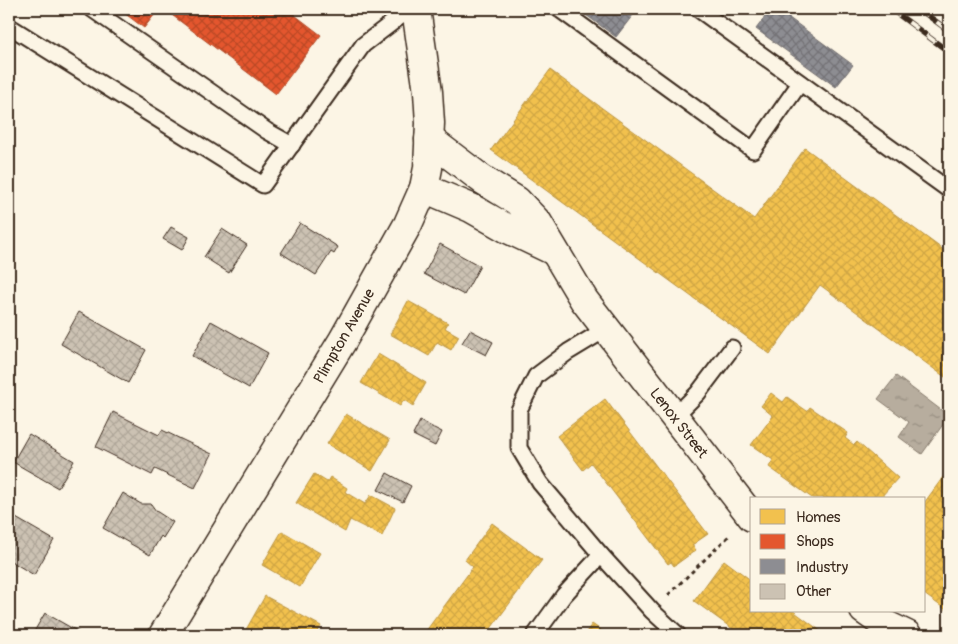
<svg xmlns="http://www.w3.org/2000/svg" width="958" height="644" font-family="Pangolin,sans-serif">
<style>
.water{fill:url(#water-ripples);stroke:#85796b}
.homes{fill:url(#homes-cross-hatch);stroke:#bb9440}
.shops{fill:url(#shops-cross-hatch);stroke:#b14a29}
.industry{fill:url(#industry-cross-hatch);stroke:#746f6f}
.building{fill:url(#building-cross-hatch);stroke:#3b2a1e}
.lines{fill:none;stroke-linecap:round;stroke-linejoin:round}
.service-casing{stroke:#3b2a1e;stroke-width:19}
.minor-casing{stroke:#3b2a1e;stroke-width:31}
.path{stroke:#3b2a1e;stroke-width:3;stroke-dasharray:4 4;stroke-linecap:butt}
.service{stroke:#fcf5e5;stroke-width:15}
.minor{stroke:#fcf5e5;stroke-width:28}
.rail-casing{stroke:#3b2a1e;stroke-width:5.5}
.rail{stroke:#fcf5e5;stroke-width:4;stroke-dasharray:11;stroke-linecap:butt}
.labels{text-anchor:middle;stroke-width:5;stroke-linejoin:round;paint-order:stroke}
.street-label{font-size:15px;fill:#3b2a1e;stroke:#fcf5e5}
</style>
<defs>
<pattern id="water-ripples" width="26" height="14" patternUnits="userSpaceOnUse" patternTransform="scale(1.25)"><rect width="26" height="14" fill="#b7ad9e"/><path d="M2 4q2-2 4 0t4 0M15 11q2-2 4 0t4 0" fill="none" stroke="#968d80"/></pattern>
<pattern id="homes-cross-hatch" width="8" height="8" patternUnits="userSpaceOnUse" patternTransform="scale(1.25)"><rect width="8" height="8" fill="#f2c14e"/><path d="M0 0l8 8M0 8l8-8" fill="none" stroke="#d0a644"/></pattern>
<pattern id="shops-cross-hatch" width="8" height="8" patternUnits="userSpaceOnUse" patternTransform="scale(1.25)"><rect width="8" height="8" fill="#e4572e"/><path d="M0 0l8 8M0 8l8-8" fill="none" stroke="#ba4827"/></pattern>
<pattern id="industry-cross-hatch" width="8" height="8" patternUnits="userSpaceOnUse" patternTransform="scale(1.25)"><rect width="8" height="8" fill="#8d8d92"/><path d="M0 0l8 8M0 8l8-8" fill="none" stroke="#747377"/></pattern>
<pattern id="building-cross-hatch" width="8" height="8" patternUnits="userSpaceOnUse" patternTransform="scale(1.25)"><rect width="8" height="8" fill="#ccc2b3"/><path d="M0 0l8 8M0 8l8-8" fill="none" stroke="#b0a79a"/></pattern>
</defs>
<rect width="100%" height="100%" fill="#fcf5e5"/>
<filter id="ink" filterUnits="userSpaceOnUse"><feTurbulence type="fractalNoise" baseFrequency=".02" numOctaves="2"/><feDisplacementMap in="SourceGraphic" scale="10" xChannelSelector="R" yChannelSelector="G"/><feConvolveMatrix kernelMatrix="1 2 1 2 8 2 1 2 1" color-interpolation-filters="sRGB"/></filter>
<g filter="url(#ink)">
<path class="water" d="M896,376L949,416L922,454L899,437L909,422L878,399Z"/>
<g class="homes">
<path d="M550,70L754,219L805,148L949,254V380L820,285L770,354L491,150Z"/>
<path d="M408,301L448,323L445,328L459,336L451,350L437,342L429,356L390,334Z"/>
<path d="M378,354L426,383L413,406L404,400L400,406L361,383Z"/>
<path d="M771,393L783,402L787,397L807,411L810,407L848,433L845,438L854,445L857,442L898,478L880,498H812L769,467L773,460L751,445L773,416L761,406Z"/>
<path d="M605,399L708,534L692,545L696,550L674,566L671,562L668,564L591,463L583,470L557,436Z"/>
<path d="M346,414L390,440L372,471L327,444Z"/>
<path d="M949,469V612L924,594V503Z"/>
<path d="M314,474L327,482L330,477L347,488L345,492L365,504L371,495L395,508L382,536L350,520L345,532L296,503Z"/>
<path d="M492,523L542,560L486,635H423L473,567L465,560Z"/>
<path d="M282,531L320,553L300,587L262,565Z"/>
<path d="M724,560L752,581V610H792L826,635H741L694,601Z"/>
<path d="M265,596L321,626L316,635H243Z"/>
<path d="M592,624L608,635H584Z"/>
</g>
<g class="shops">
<path d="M119,9H159L144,28Z"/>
<path d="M164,9H287L321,35L276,94Z"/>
</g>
<g class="industry">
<path d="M578,9H632L636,11L616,37Z"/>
<path d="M771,9H777L853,65L836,87L756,29Z"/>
</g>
<g class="building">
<path d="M300,223L338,247L334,254L331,252L316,275L281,253Z"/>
<path d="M171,227L189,237L182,250L163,239Z"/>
<path d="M222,229L247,245L229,273L204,257Z"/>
<path d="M440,244L480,266L464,295L424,274Z"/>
<path d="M79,312L146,350L128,383L61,344Z"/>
<path d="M211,321L268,353L249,388L192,356Z"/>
<path d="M470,330L493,342L486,355L462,343Z"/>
<path d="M113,412L159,435L162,430L212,454L195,488L155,469L152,475L96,447Z"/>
<path d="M420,421L442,432L435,446L413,435Z"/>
<path d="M29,434L74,461L58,488L13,462Z"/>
<path d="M387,473L411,486L403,502L378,490Z"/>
<path d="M123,493L141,504H151L156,511L173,522L163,538L161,536L150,555L103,528Z"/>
<path d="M9,514L54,540L34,575L9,560Z"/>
<path d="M45,613L84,635H32Z"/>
</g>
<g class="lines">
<g class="service-casing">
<g id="service">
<path d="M92,9L267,131L292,145"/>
<path d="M559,9L753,150L800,83"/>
<path d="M698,9L949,190"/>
<path d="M9,26L263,185L363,45L410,9"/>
<path d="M606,329L568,352L536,376L519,410V448L540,483L601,555L652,611L678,635"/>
<path d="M674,417L698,393L732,348"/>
<path d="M535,635L564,595L601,555"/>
</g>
</g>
<g class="minor-casing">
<g id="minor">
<path d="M429,139L483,180L517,201L538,223L584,300L752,517"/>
<path d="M424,188L471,208L508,229L552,250"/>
<path d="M864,610L884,624L907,635"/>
<path d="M163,635L343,340L408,224L424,188L428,168L430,123L428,92L416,9"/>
</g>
</g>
<path class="path" d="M668,595L730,535"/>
<use href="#service" class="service"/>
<use href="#minor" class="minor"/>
<g class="rail-casing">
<g id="rail">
<path d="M891,9L949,52"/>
<path d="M919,9L949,31"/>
</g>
</g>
<use href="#rail" class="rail"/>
</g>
</g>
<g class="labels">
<g class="street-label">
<text transform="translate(344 336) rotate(-60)" y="5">Plimpton Avenue</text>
<text transform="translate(679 423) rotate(52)" y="5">Lenox Street</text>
</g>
</g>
<rect width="958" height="644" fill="none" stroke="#fcf5e5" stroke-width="30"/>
<rect x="15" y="15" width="928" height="614" fill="none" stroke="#3b2a1e" stroke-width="2" filter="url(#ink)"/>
<rect x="750" y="497" width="175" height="115" fill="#fcf5e5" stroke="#afa495"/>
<rect x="760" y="509" width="25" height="15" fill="#f2c14e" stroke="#afa495"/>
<text x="796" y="522" font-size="15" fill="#3b2a1e">Homes</text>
<rect x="760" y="534" width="25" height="15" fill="#e4572e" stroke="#afa495"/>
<text x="796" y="546" font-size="15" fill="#3b2a1e">Shops</text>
<rect x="760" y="559" width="25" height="15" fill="#8d8d92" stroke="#afa495"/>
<text x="796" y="572" font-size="15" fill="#3b2a1e">Industry</text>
<rect x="760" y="584" width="25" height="15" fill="#ccc2b3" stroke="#afa495"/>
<text x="796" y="596" font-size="15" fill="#3b2a1e">Other</text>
</svg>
